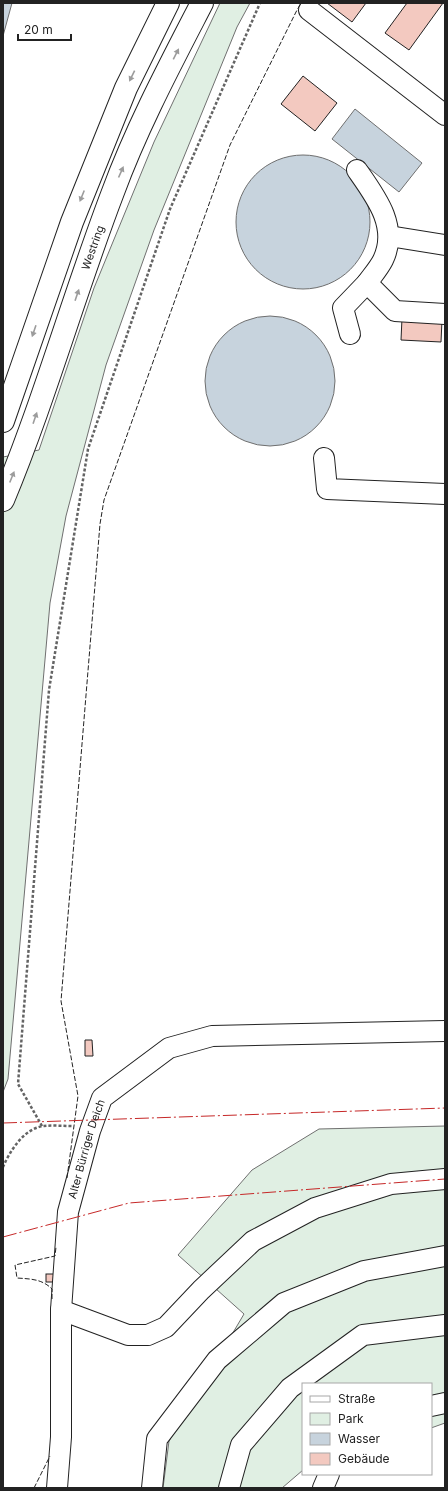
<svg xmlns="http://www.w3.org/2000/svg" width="448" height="1491" font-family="Inter,sans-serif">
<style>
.green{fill:#e0efe3;stroke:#6f6f6f}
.water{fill:#c7d3dd;stroke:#6f6f6f}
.building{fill:#f3c9c0;stroke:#222}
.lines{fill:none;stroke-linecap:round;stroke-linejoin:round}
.minor-casing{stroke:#222;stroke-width:22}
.major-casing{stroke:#222;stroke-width:24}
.path{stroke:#646464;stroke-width:2.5;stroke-dasharray:3 2;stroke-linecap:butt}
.minor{stroke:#fff;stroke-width:20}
.major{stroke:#fff;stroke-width:22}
.fence{stroke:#222;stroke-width:1;stroke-dasharray:5 2;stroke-linecap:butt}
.power{stroke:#c62828;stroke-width:1;stroke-dasharray:14 3 2 3;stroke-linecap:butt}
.oneway{fill:#9c9c9c}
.labels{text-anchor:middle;stroke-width:3;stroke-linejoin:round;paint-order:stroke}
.street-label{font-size:11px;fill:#222;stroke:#fff}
</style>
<rect width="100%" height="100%" fill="#fff"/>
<g class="green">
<path d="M220,3H250L237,27L154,230L106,365L66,516L50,603L8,1079L3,1092V457L39,450L94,288L154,142Z"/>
<path d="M445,1126V1423L431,1428V1384H303V1470L282,1488H163L169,1441L244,1314L178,1255L252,1170L319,1129Z"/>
</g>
<g class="water">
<path d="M3,3H12L3,36Z"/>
<path d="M355,109L422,163L399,192L332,139Z"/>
<circle cx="303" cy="222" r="67"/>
<circle cx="270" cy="381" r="65"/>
</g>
<g class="building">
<path d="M327,3H366L352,22Z"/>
<path d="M407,3H443L409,50L385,33Z"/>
<path d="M303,76L337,103L315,131L281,104Z"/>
<path d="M402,318L442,320L441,342L401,340Z"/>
<path d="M85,1040H92L93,1056H85Z"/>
<rect x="46" y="1274" width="9" height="8"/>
</g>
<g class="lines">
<g class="minor-casing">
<g id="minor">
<path d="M309,10L445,115"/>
<path d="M357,170C376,197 399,227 383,260C379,268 372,276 367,283L395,311L445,314"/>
<path d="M389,236L445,245"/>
<path d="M350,334L343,308L367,283"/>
<path d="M324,458L327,489L445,494"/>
<path d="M61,1310L128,1335H148L166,1327L201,1290L253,1241L315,1208L391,1184L445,1179"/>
<path d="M431,1406L445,1403"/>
<path id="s1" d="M57,1488L61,1437V1310L68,1212L90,1131L102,1098L169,1048L212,1036L445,1031"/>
<path d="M152,1488L157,1439L217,1360L284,1303L364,1271L445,1256"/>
<path d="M229,1488L241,1445L290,1388L363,1335L445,1325"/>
<path d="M323,1488L329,1474"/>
</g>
</g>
<g class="major-casing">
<g id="major">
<path d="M3,421L72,222L126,88L168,3"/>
<path id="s2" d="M3,500C45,399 74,294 113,192C137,127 170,65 202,3"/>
</g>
</g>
<g class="path">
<path d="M42,1126L18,1084L49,690L88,449L170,209L260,3"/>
<path d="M3,1167C10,1151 24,1128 44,1126C53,1125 63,1126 73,1126"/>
</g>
<use href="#minor" class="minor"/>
<use href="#major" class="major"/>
<g class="fence">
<path d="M67,1178L78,1096L61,1001L100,524L104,500L230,145L296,12L301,3"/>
<path d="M52,1299V1289C42,1279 31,1279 17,1278L15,1265L55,1256L56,1247"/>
<path d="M34,1488L50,1456"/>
</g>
<g class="power">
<path d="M3,1123L445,1108"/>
<path d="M3,1237L129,1203L445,1179"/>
</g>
</g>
<defs><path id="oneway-solid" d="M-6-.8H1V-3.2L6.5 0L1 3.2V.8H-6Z"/></defs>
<g class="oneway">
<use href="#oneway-solid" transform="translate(176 54) rotate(-63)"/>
<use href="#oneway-solid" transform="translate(132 76) rotate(116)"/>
<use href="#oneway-solid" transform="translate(121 172) rotate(-66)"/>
<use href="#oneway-solid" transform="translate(82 196) rotate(112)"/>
<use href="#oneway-solid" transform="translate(77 295) rotate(-71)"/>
<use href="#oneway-solid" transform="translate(34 331) rotate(109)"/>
<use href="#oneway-solid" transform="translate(35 418) rotate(-71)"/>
<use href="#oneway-solid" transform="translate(12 477) rotate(-68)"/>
</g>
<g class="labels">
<g class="street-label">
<text dy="4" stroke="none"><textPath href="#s2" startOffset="268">Westring</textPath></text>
<text dy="4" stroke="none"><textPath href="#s1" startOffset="342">Alter Bürriger Deich</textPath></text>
</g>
</g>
<rect width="448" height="1491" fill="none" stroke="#222222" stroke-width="8"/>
<rect x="302" y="1383" width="130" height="92" fill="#ffffff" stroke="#a7a7a7"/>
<rect x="310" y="1396" width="20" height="6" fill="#ffffff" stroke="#a7a7a7"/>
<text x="338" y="1403" font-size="12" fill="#222222">Straße</text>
<rect x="310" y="1413" width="20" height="12" fill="#e0efe3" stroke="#a7a7a7"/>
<text x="338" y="1423" font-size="12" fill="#222222">Park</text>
<rect x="310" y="1433" width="20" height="12" fill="#c7d3dd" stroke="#a7a7a7"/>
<text x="338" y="1443" font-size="12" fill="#222222">Wasser</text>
<rect x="310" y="1453" width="20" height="12" fill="#f3c9c0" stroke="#a7a7a7"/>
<text x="338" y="1463" font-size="12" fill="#222222">Gebäude</text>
<path d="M18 34v6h53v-6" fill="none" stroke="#222222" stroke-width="2"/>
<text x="24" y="34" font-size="12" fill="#222222" stroke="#ffffff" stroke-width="3" paint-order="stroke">20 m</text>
</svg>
